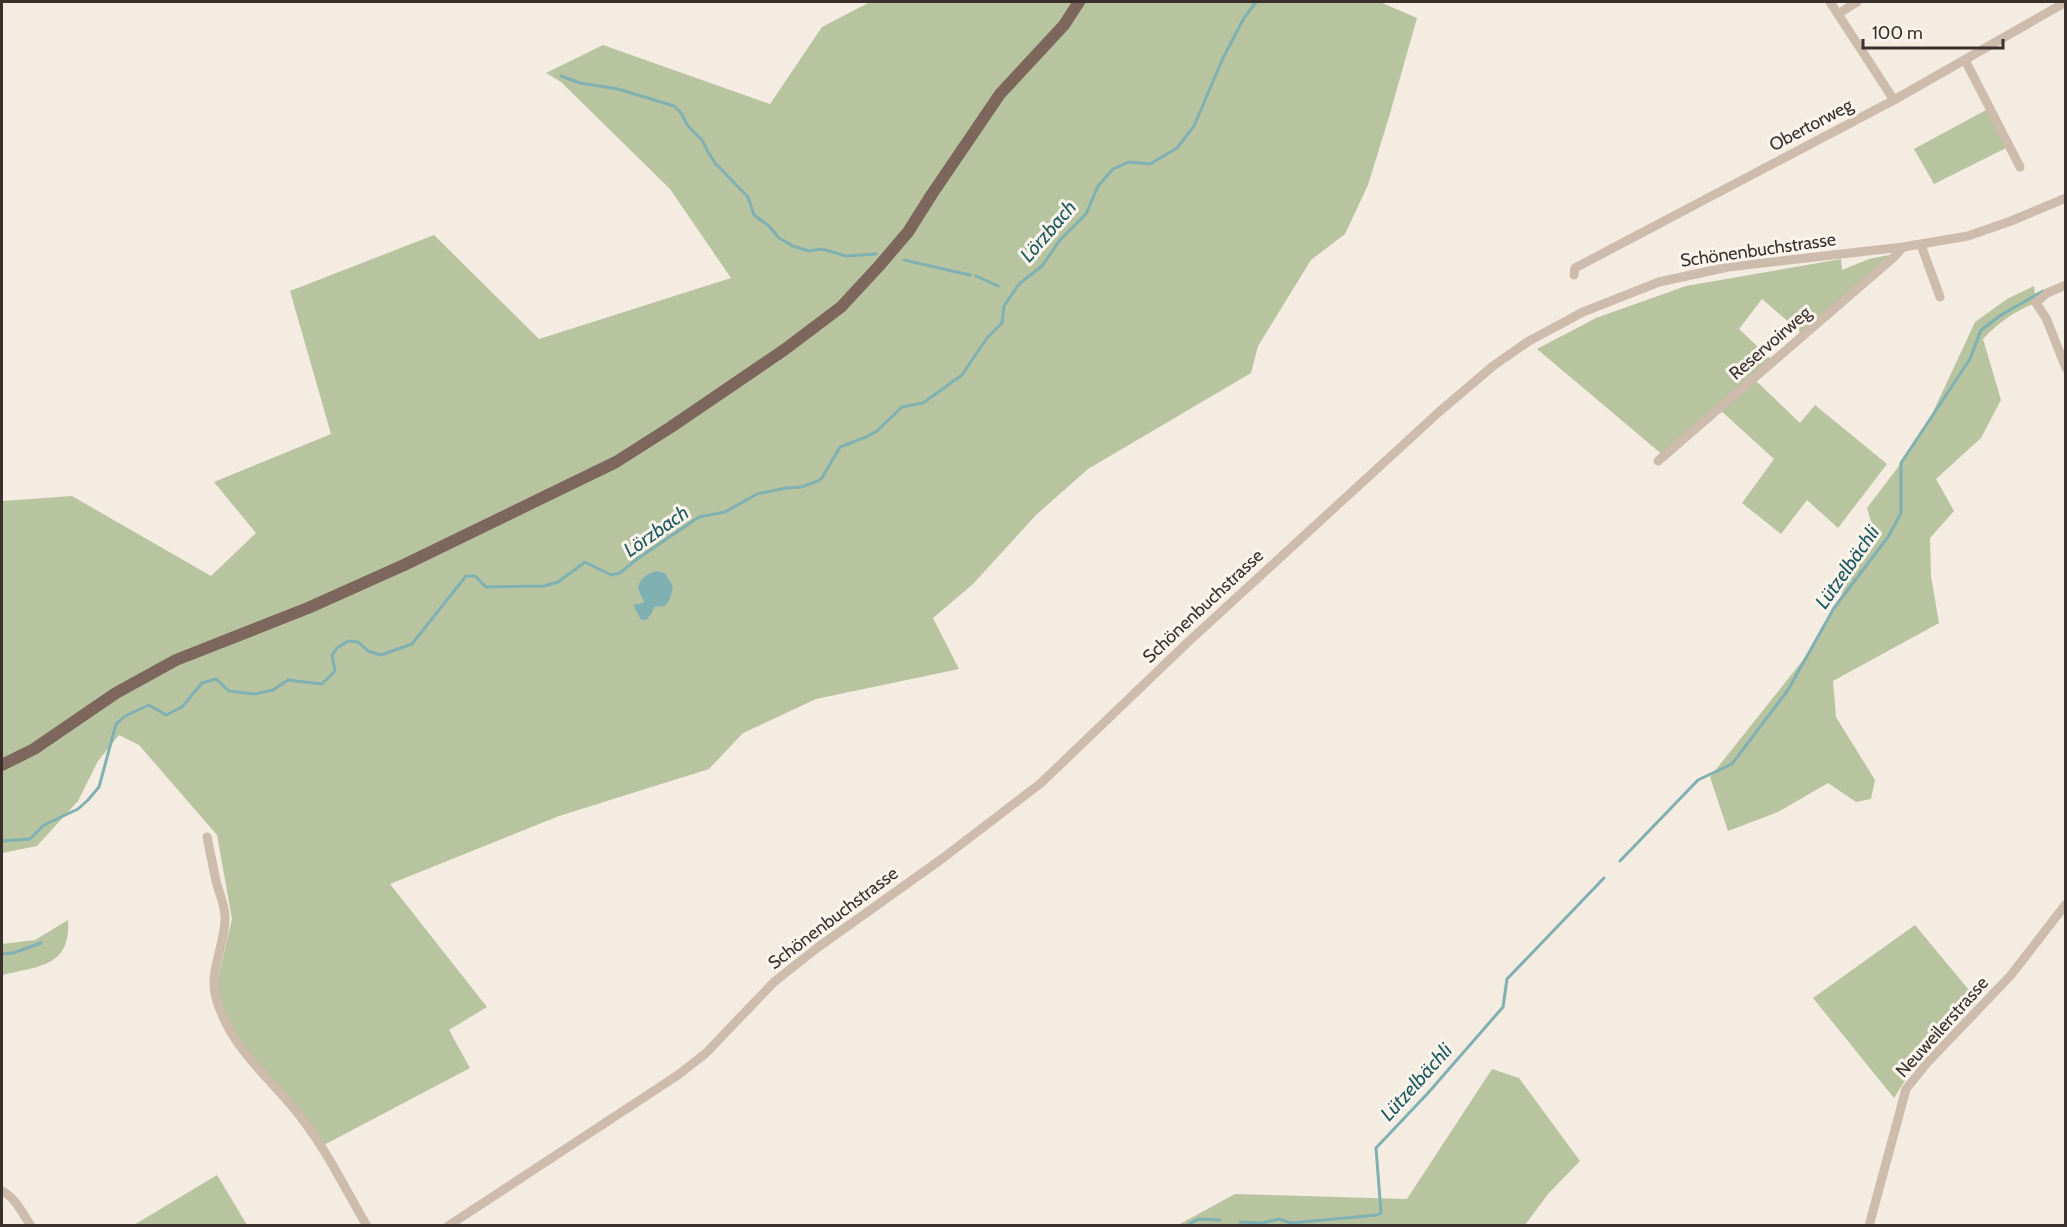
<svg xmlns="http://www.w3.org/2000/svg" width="2067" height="1227" font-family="Cabin,sans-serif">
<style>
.green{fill:#b8c4a0;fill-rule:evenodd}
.water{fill:#7fb0b2}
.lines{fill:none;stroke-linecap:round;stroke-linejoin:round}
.stream{stroke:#7fb0b2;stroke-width:3}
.minor{stroke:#cdbbac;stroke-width:9}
.major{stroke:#7d675c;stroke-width:12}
.labels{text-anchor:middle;stroke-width:6;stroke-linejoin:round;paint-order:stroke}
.street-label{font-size:18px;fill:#3b302b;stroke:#fbf5ee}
.water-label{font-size:20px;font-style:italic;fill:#1f5a5e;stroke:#fbf5ee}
</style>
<rect width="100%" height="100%" fill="#f4ebe1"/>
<g class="green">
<path d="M870,2H1380L1417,18L1389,117L1368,185L1345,234L1311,260L1258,346L1251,373L1088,469L1036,515L973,584L933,618L959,669L816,699L743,733L709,769L559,816L390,884L487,1007L449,1030L470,1068L322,1146L238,1041L215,991L232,919L217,835L139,745L119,735L98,761L78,801L37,846L2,853V501L72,496L211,576L256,533L214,482L331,434L290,291L434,235L539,339L731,278L670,189L561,82L546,73L603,45L770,104L822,27ZM665,573L673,586L659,607L637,603H642L644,601L638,591Z"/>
<path d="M1986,110L2008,147L1934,184L1914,149Z"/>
<path d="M1889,255L1894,257L1805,336L1762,299L1739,329L1774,362L1754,379L1800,423L1815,405L1887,464L1838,528L1807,500L1781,534L1742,503L1774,459L1719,409L1664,456L1537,349L1596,318L1686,286L1841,259L1842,270L1869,259Z"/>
<path d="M2034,286L2036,303C2015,311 1999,322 1983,339L2001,400L1981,438L1936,479L1954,511L1930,538L1931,576L1939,623L1833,681L1836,717L1875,780L1871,799L1856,802L1828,783L1778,812L1728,831L1710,777L1807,655L1842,594L1843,578L1873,528L1867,508L1905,458L1927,425L1975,322L2007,299Z"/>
<path d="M68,920C71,967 39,966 2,975V944L35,940Z"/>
<path d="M1915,925L1978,1001L1913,1068L1894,1098L1813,998Z"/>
<path d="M1492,1069L1519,1078L1580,1161L1548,1194L1525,1225H1178L1235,1194L1407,1199Z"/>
<path d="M217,1175L247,1225H134Z"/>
</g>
<path class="water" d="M657,571L665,573L673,586L670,599L665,606L654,607L652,613L646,620H641L633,605L642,603L644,601C642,598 640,595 639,592C635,581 648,573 657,571Z"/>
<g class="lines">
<g class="stream">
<path d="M561,76L580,83L618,89L674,106L681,113L688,126L702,140L708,152L715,163L748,197L754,215L769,226L779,238L793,246L809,251L822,249L846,256L876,254"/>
<path d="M904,260L970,275"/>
<path d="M976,276L998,286"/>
<path d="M2,841L30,839L44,825L78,809L88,800L99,787L116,724L125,716L149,705L166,715L182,707L202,683L216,679L229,691L254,694L273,690L288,680L322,684L335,671L332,655L337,648L348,641L358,642L368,651L381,655L412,644L466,576H475L486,587L544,586L558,582L585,562L611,575L620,573L637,559L699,517L725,512L757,494L786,488L801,487L818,481L822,478L840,447L866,437L877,431L902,407L923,403L962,375L987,338L1002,323L1004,306L1019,284L1042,266L1060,240L1086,214L1098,186L1113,169L1129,162L1150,164L1177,148L1194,126L1223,58L1244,18L1256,2"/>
<path d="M1620,861L1698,780L1732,764L1788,690L1834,608L1888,537L1901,513V463L1970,359L1981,330L2001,315L2043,291"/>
<path d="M2,954L13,953L41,943"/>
<path d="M1240,1222L1262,1223L1279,1219L1291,1223L1377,1215L1381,1213L1376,1148L1428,1093L1503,1007L1507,979L1604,878"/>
<path d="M1186,1226L1198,1219L1220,1220"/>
</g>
<g class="minor">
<path d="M1830,2L1894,100"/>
<path d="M1838,14L1857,2"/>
<path d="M1965,60L2020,167"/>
<path d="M1921,245L1940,297"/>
<path d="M1574,275L1575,268L1894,100L2066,2"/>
<path d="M2066,285L2047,293L2036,303L2046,318L2066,368"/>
<path d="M1658,461L1894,257L1903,247"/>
<path d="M207,837C210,851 213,867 216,881C219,893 225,905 225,917C226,943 208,972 216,998C232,1052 271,1077 303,1120C328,1153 346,1190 367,1226"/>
<path d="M2,1191C15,1197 23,1214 31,1226"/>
<path d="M448,1226L678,1075L706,1053L774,982L817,948L943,858L1041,783L1187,643L1439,412L1493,366L1529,341L1583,312L1659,282L1728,267L1903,247L1968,236L2011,221L2066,198"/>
<path d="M1869,1226L1906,1089L1927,1063L2011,975L2066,904"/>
</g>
<path class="major" d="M2,765L34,749L116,693L176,660L308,608L404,565L616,462L671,427L784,350L841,307L879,266L908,232L932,194L1000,94L1064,25L1079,2"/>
</g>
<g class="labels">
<g class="street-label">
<text transform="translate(1811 125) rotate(-28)" y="6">Obertorweg</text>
<text transform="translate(1758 250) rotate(-8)" y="6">Schönenbuchstrasse</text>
<text transform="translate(1770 343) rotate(-41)" y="6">Reservoirweg</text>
<text transform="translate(1203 606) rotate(-43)" y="6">Schönenbuchstrasse</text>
<text transform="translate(833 918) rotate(-37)" y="6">Schönenbuchstrasse</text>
<text transform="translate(1942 1027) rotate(-48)" y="6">Neuweilerstrasse</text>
</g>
<g class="water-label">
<text transform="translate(1048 231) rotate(-49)" y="7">Lörzbach</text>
<text transform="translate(656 531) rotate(-35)" y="7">Lörzbach</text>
<text transform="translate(1847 567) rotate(-55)" y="7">Lützelbächli</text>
<text transform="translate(1416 1082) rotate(-48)" y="7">Lützelbächli</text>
</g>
</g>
<rect width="2067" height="1227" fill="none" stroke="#3b302b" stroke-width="6"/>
<path d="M1863 39v9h140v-9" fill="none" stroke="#3b302b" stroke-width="3"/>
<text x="1872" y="39" font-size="18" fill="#3b302b" stroke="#fbf5ee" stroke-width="4.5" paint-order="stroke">100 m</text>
</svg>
